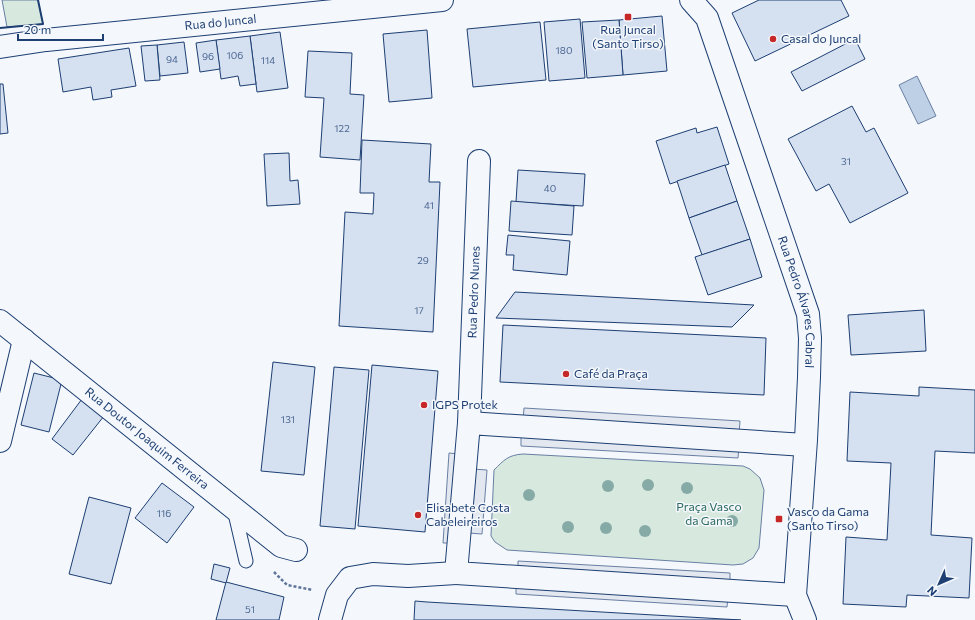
<svg xmlns="http://www.w3.org/2000/svg" width="975" height="620" font-family="Commissioner,sans-serif">
<style>
.green{fill:#d7e8df;stroke:#687fa3}
.parking{fill:#e3e8f0;stroke:#687fa3}
.water{fill:#bed0e5;stroke:#687fa3}
.building{fill:#d5e0f0;stroke:#1d3f73}
.lines{fill:none;stroke-linecap:round;stroke-linejoin:round}
.lane-casing{stroke:#1d3f73;stroke-width:15}
.street-casing{stroke:#1d3f73;stroke-width:24}
.secondary-casing{stroke:#1d3f73;stroke-width:24}
.path{stroke:#5e769c;stroke-width:2.5;stroke-dasharray:3 2;stroke-linecap:butt}
.lane{stroke:#f4f7fb;stroke-width:13}
.street{stroke:#f4f7fb;stroke-width:22}
.secondary{stroke:#f4f7fb;stroke-width:22}
.wall{stroke:#1d3f73;stroke-width:2}
.tree{fill:#86aba6}
.poi-dot{fill:#c62828;stroke:#f4f7fb;stroke-width:1.5}
.labels{text-anchor:middle;stroke-width:3;stroke-linejoin:round;paint-order:stroke}
.number-label{font-size:10px;fill:#4b6792}
.street-label{font-size:12px;fill:#1d3f73;stroke:#f4f7fb}
.poi-label{font-size:12px;fill:#1d3f73;stroke:#f4f7fb;text-anchor:start}
.park-label{font-size:12px;fill:#2c6c60;stroke:#f4f7fb}
</style>
<rect width="100%" height="100%" fill="#f4f7fb"/>
<g class="green">
<path d="M2,0H38L43,24L7,27Z"/>
<path d="M523,454L743,466L750,469L760,478L764,490L759,548L753,558L743,564L733,565L507,550L495,542L491,536L494,470C504,460 508,455 523,454Z"/>
</g>
<g class="parking">
<path d="M524,408L740,421L739,434L523,421Z"/>
<path d="M521,434L739,446L738,458L521,446Z"/>
<path d="M449,453L459,454L453,543H443Z"/>
<path d="M472,469L487,470L482,534L468,533Z"/>
<path d="M518,561L730,573V583L518,572Z"/>
<path d="M516,583L728,596L727,607L516,594Z"/>
</g>
<path class="water" d="M917,76L936,116L918,124L899,85Z"/>
<g class="building">
<path d="M759,0H841L849,16L755,61L732,13Z"/>
<path d="M662,16L667,71L623,75L619,20Z"/>
<path d="M580,19L585,78L549,81L544,22Z"/>
<path d="M619,20L623,75L587,78L582,22Z"/>
<path d="M540,22L546,80L473,87L467,29Z"/>
<path d="M427,30L432,98L389,102L383,34Z"/>
<path d="M280,32L288,88L257,92L250,36Z"/>
<path d="M250,36L256,84L240,86L238,76L221,79L216,40Z"/>
<path d="M855,39L865,59L802,91L791,72Z"/>
<path d="M216,40L220,69L200,72L196,43Z"/>
<path d="M184,42L188,73L160,76L157,45Z"/>
<path d="M157,45L160,80L145,81L141,46Z"/>
<path d="M129,48L136,86L111,90L112,97L93,100L91,87L63,92L58,59Z"/>
<path d="M308,51L352,53L350,94L364,95L360,160L320,157L324,98L305,97Z"/>
<path d="M0,84H3L8,133L0,134Z"/>
<path d="M852,106L866,132L874,128L908,193L850,223L829,184L816,191L788,139Z"/>
<path d="M717,127L729,164L670,184L656,141L696,128L697,133Z"/>
<path d="M362,140L431,144L429,182H440L433,332L339,326L345,212L373,214L374,193H360Z"/>
<path d="M289,153L290,181L298,180L300,204L267,206L264,154Z"/>
<path d="M725,165L737,201L689,218L677,181Z"/>
<path d="M518,170L585,174L583,206L516,202Z"/>
<path d="M511,201L574,206L572,235L509,231Z"/>
<path d="M737,201L750,239L702,255L689,218Z"/>
<path d="M508,235L570,241L567,275L513,270L514,255H506Z"/>
<path d="M750,239L762,277L708,295L695,257Z"/>
<path d="M515,292L754,305L732,327L496,318Z"/>
<path d="M924,310L926,351L851,355L848,315Z"/>
<path d="M503,325L766,338L764,395L500,382Z"/>
<path d="M273,362L315,367L304,475L261,471Z"/>
<path d="M372,365L438,371L425,532L358,526Z"/>
<path d="M334,367L369,370L355,529L320,526Z"/>
<path d="M34,373L62,380L49,432L21,425Z"/>
<path d="M919,387L975,390V453L935,451L931,535L972,538L969,598L907,595L906,607L843,604L846,537L887,540L891,463L847,461L850,392L919,396Z"/>
<path d="M82,399L104,416L73,455L52,439Z"/>
<path d="M162,483L194,507L167,543L135,518Z"/>
<path d="M89,497L131,508L111,584L69,574Z"/>
<path d="M214,564L230,568L226,583L211,579Z"/>
<path d="M226,582L284,597L279,620H216Z"/>
<path d="M415,601L427,602L741,620H414Z"/>
</g>
<g class="lines">
<g class="lane-casing">
<path id="lane" d="M234,509L246,561"/>
</g>
<g class="street-casing">
<g id="street">
<path id="s1" d="M0,321L281,546L296,550"/>
<path id="s2" d="M469,423L479,161"/>
<path d="M0,441L24,340"/>
<path d="M795,595L456,573L469,423L805,445"/>
<path d="M330,620L337,595L350,578L373,574L408,576L456,573"/>
</g>
</g>
<g class="secondary-casing">
<g id="secondary">
<path id="s3" d="M691,0L707,18L808,314L810,338L809,377L806,440L795,595L805,620"/>
<path id="s4" d="M0,47L46,40L442,0"/>
</g>
</g>
<path class="path" d="M274,572L287,585L313,590"/>
<use href="#lane" class="lane"/>
<use href="#street" class="street"/>
<use href="#secondary" class="secondary"/>
<path class="wall" d="M0,28L43,24L38,0"/>
</g>
<g class="tree">
<circle cx="648" cy="485" r="6"/>
<circle cx="608" cy="486" r="6"/>
<circle cx="687" cy="488" r="6"/>
<circle cx="529" cy="495" r="6"/>
<circle cx="732" cy="521" r="6"/>
<circle cx="568" cy="527" r="6"/>
<circle cx="606" cy="528" r="6"/>
<circle cx="645" cy="531" r="6"/>
</g>
<g class="poi-dot">
<rect x="624" y="13" width="8" height="8" rx="2"/>
<circle cx="773" cy="39" r="4"/>
<circle cx="566" cy="374" r="4"/>
<circle cx="424" cy="405" r="4"/>
<circle cx="418" cy="515" r="4"/>
<rect x="775" y="515" width="8" height="8" rx="2"/>
</g>
<g class="labels">
<g class="number-label">
<text x="564" y="54">180</text>
<text x="235" y="59">106</text>
<text x="208" y="60">96</text>
<text x="172" y="63">94</text>
<text x="268" y="64">114</text>
<text x="342" y="132">122</text>
<text x="846" y="165">31</text>
<text x="550" y="192">40</text>
<text x="429" y="209">41</text>
<text x="423" y="264">29</text>
<text x="419" y="314">17</text>
<text x="288" y="423">131</text>
<text x="164" y="517">116</text>
<text x="250" y="613">51</text>
</g>
<g class="street-label">
<text dy="4" stroke="none"><textPath href="#s4" startOffset="222">Rua do Juncal</textPath></text>
<text dy="4" stroke="none"><textPath href="#s2" startOffset="131">Rua Pedro Nunes</textPath></text>
<text dy="4" stroke="none"><textPath href="#s3" startOffset="323">Rua Pedro Álvares Cabral</textPath></text>
<text dy="4" stroke="none"><textPath href="#s1" startOffset="188">Rua Doutor Joaquim Ferreira</textPath></text>
</g>
<g class="poi-label">
<text x="628" y="34" text-anchor="middle">Rua Juncal<tspan x="628" dy="14">(Santo Tirso)</tspan></text>
<text x="781" y="43">Casal do Juncal</text>
<text x="574" y="378">Café da Praça</text>
<text x="432" y="409">IGPS Protek</text>
<text x="426" y="512">Elisabete Costa<tspan x="426" dy="14">Cabeleireiros</tspan></text>
<text x="787" y="516">Vasco da Gama<tspan x="787" dy="14">(Santo Tirso)</tspan></text>
</g>
<g class="park-label">
<text x="709" y="511">Praça Vasco<tspan x="709" dy="14">da Gama</tspan></text>
</g>
</g>
<g transform="translate(939 584) rotate(225)" stroke="#f4f7fb" stroke-width="3" paint-order="stroke">
<path d="M0-3L7 15L0 10L-7 15Z" fill="#1d3f73"/>
<text y="-6" font-size="11" font-weight="bold" text-anchor="middle" fill="#1d3f73">N</text>
</g>
<path d="M18 34v6h85v-6" fill="none" stroke="#1d3f73" stroke-width="2"/>
<text x="24" y="34" font-size="12" fill="#1d3f73" stroke="#f4f7fb" stroke-width="3" paint-order="stroke">20 m</text>
</svg>
